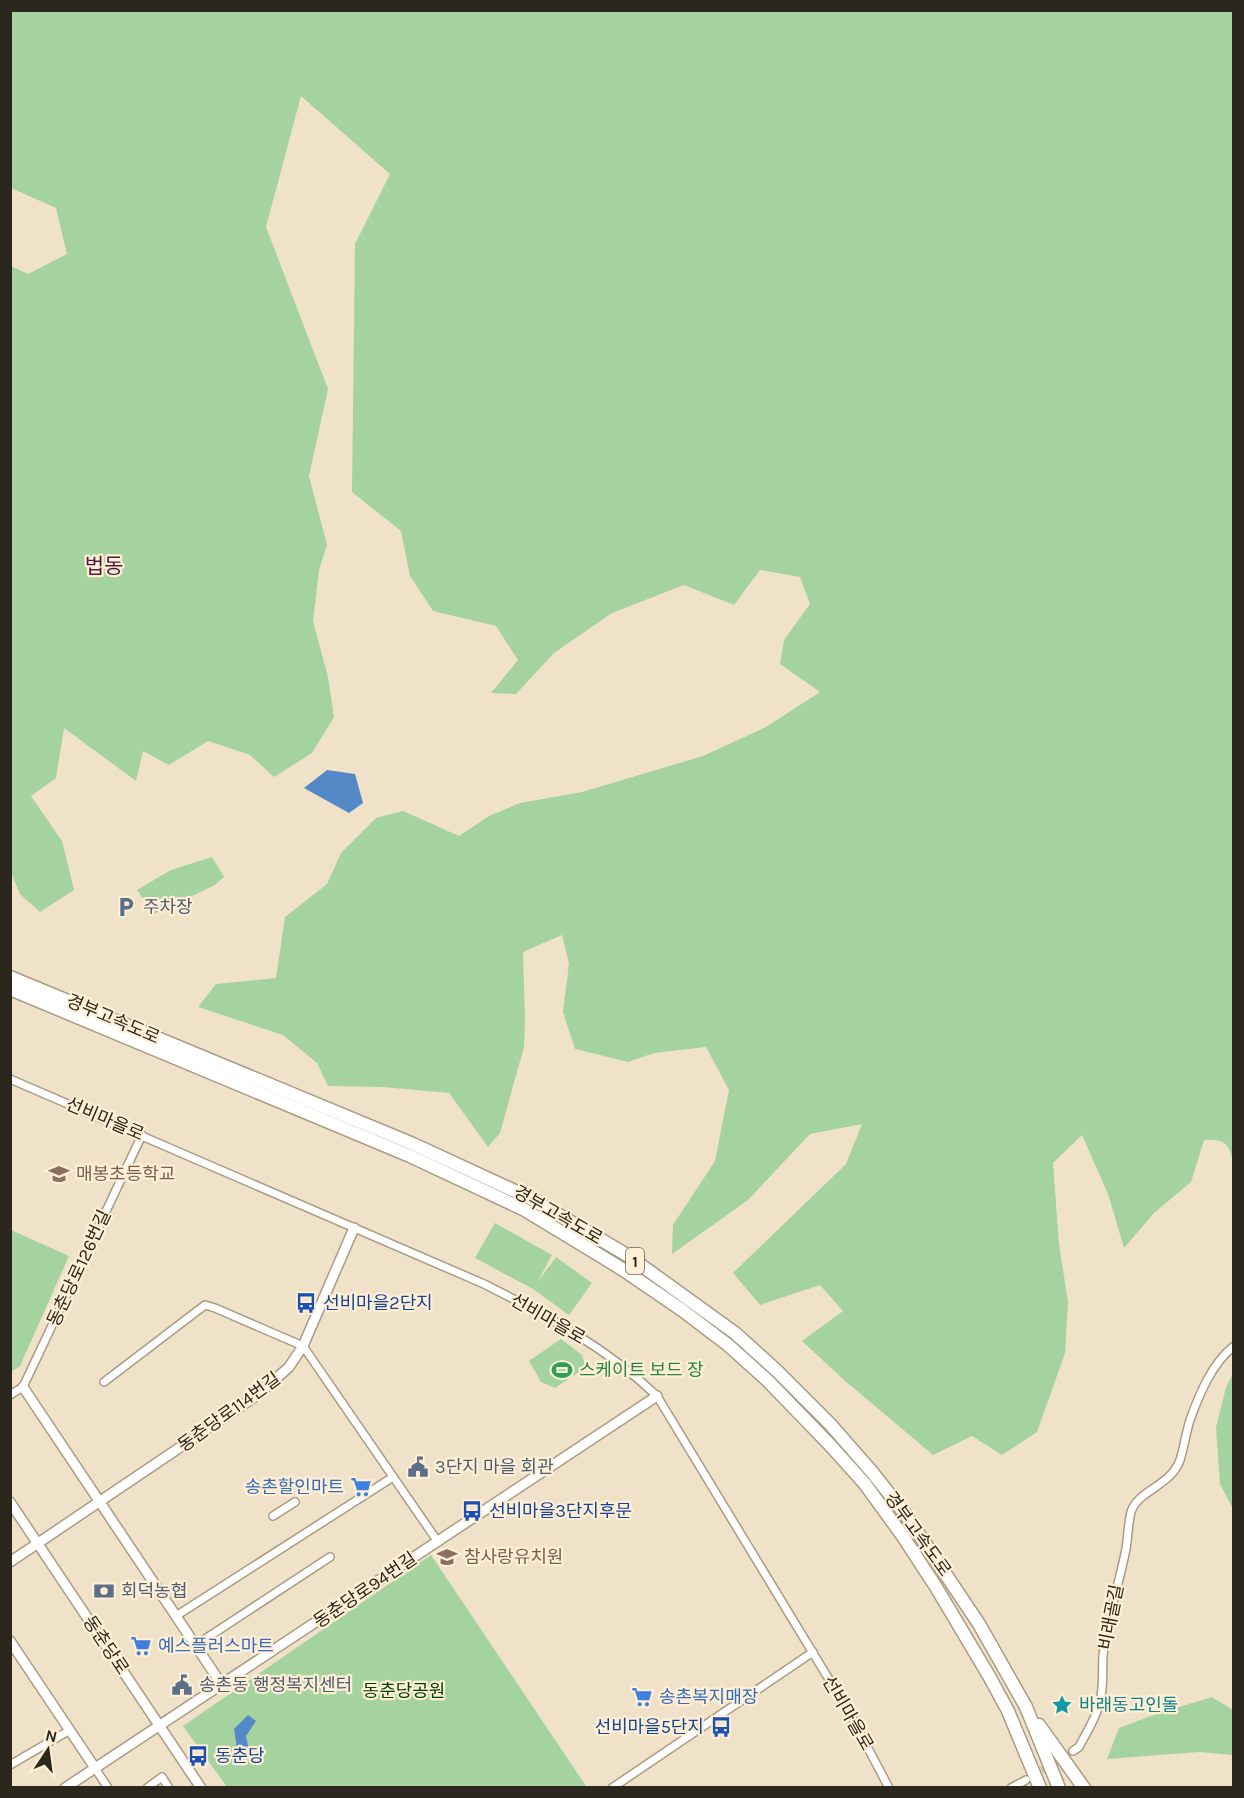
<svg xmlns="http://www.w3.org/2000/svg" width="1244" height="1798" font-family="Karla,'Noto Sans KR',sans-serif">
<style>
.green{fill:#a4d39f}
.water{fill:#5389c6}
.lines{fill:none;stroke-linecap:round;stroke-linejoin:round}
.street-tunnel{stroke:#c9bda6;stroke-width:7;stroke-dasharray:7 3.5;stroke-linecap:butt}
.street-casing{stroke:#a99c83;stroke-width:10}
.secondary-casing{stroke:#a99c83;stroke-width:12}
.highway-casing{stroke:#a99c83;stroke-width:15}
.street{stroke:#fff;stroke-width:7}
.secondary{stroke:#fff;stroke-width:9}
.highway{stroke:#fff;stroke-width:12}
.labels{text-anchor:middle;stroke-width:4.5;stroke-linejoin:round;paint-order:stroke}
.shield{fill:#feefd5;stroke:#6b6354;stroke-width:1.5}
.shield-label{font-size:16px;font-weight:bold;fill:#2c271d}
.service-label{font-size:18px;fill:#4e5e75;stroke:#feefd5;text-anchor:start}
.street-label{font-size:18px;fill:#2c271d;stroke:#feefd5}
.education-label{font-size:18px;fill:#785e54;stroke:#feefd5;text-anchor:start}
.transit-label{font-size:18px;fill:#164399;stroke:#feefd5;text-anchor:start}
.leisure-label{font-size:18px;fill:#27864d;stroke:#feefd5;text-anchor:start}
.shop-label{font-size:18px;fill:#366cbe;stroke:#feefd5;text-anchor:start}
.park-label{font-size:18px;fill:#014100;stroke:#feefd5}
.culture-label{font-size:18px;fill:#0d838f;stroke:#feefd5;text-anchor:start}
.quarter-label{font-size:21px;fill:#511841;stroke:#feefd5}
</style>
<rect width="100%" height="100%" fill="#f0e2c8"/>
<g class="green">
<path d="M11,10L1233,11V1161C1229,1142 1223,1139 1204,1140L1191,1182L1154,1213L1124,1248L1108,1194L1082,1135L1053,1163L1059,1244L1068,1302L1065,1353L1037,1432L1002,1455L972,1436L933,1455L844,1380L802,1341L843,1311L820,1285L760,1305L733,1273L846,1164L862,1124L810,1134L748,1200L672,1254L673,1225L715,1161L729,1090L706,1047L654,1053L628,1062L575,1049L563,1012L569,964L562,935L523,952L525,1018L524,1047L500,1133L488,1147L449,1093L383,1087L328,1086L317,1063L283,1035L198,1007L216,984L276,978L285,917L327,884L341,853L376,818L403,811L459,836L489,816L520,803L582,792L703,756L766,727L820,692L780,664L784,640L810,604L800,577L760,570L734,605L684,585L612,613L554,653L516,694L491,693L518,660L496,626L433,611L410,576L401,531L352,492L355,244L390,174L301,96L266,227L328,389L309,476L327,545L319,570L313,621L328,677L334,717L312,753L274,777L250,755L208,741L169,765L143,751L136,781L64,728L56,778L31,796L62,841L74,890L40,912L20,894L10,870L11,266L28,274L67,254L56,208L11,188Z"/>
<path d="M212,857L224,877L215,885L154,914L137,890L171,870Z"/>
<path d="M495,1223L552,1255L537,1283L556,1257L592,1283L569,1315L533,1289L475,1258Z"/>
<path d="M11,1230L69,1256L20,1366L11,1372Z"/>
<path d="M561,1339L582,1355L586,1367L555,1388L541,1382L529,1361Z"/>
<path d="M1233,1374H1234L1233,1509L1220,1484L1216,1427L1226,1387Z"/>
<path d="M431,1555L586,1786L583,1788L227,1787L183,1726Z"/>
<path d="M1212,1697L1233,1710V1755L1199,1752L1107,1759L1119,1728L1156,1714Z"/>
</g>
<g class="water">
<path d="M327,770L355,774L363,803L349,813L304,788Z"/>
<path d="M248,1715L256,1721L246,1736L250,1755L246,1758L237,1748L234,1729Z"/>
</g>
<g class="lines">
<path class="street-tunnel" d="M1033,1776L1073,1751"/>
<g class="street-casing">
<g id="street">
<path d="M10,1079L484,1284C546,1315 607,1348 657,1396L850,1714L889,1788"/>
<path d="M104,1382L205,1305L215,1308L303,1346L438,1542"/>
<path d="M10,1395L23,1387L142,1135"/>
<path d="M273,1516L295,1502"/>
<path d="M176,1616L393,1477"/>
<path d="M196,1645L330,1557"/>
<path d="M1073,1751L1079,1747C1086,1733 1097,1717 1100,1701C1104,1686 1102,1671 1103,1656C1107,1619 1119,1584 1126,1549C1128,1537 1128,1524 1131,1512C1138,1490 1171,1486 1180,1460C1184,1447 1186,1433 1190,1420C1199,1395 1212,1363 1234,1346"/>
<path d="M10,1765L70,1730"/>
<path d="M95,1768L108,1788"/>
<path d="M147,1788L162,1777L169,1788"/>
<path d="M612,1788L813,1652"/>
<path d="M1011,1788L1026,1780"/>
</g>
</g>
<g class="secondary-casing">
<g id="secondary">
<path d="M23,1387L222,1685"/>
<path d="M10,1502L201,1788"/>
<path d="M10,1562L259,1394L289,1367L303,1346L354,1228"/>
<path d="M10,1641L95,1768"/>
<path d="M65,1788L657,1396"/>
</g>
</g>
<g class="highway-casing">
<g id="highway">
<path d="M10,977L413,1144L530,1198L627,1255L735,1333L776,1370L830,1424L872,1472L906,1515L979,1624L1026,1707L1059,1788"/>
<path d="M10,989L410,1156L525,1210L622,1269L682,1310L728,1345L767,1380L830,1445L865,1484L902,1535L936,1587L989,1676L1008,1711L1040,1788"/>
<path d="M1039,1725L1084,1788"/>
</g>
</g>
<use href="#street" class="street"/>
<use href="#secondary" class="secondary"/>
<use href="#highway" class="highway"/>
</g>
<defs>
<g id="parking-bare" transform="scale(1.62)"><path d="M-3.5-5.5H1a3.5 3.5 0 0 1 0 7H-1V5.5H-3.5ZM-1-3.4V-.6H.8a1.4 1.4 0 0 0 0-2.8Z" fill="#5c6f8a" stroke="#feefd5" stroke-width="2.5" paint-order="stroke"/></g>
<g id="school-bare" transform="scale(1.62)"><path d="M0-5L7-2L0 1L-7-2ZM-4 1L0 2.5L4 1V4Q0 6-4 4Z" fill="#8d6e63" stroke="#feefd5" stroke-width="2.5" paint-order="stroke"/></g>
<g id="bus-bare" transform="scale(1.62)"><path d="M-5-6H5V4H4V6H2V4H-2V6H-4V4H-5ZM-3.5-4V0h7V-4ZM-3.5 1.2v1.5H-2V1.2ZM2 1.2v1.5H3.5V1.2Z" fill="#1a4fb4" stroke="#feefd5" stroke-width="2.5" paint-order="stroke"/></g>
<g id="stadium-bare" transform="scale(1.62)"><path d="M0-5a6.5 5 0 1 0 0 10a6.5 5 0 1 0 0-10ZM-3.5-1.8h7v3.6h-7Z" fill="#2e9e5b" stroke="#feefd5" stroke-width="2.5" paint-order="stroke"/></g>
<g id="civic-bare" transform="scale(1.62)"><path d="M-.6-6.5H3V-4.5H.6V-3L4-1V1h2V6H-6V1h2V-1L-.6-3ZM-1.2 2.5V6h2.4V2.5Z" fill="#5c6f8a" stroke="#feefd5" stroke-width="2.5" paint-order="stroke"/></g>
<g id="supermarket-bare" transform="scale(1.62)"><path d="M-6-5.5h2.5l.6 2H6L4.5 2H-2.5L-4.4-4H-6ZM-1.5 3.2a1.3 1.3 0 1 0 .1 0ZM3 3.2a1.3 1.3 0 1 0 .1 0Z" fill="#3f7fe0" stroke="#feefd5" stroke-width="2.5" paint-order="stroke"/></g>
<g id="bank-bare" transform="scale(1.62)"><path d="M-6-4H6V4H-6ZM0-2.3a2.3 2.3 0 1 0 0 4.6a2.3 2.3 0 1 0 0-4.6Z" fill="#5c6f8a" stroke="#feefd5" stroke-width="2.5" paint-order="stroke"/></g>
<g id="sight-bare" transform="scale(1.62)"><path d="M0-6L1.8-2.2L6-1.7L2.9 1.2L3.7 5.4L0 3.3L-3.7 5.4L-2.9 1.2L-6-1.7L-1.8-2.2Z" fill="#0f9aa8" stroke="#feefd5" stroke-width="2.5" paint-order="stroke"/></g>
</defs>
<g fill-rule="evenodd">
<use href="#parking-bare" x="126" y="907"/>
<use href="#school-bare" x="59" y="1174"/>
<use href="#bus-bare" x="306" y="1303"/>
<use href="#stadium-bare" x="562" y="1370"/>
<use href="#civic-bare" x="418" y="1467"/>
<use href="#supermarket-bare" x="361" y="1487"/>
<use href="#bus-bare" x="472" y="1511"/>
<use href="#school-bare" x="447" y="1557"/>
<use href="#bank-bare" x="104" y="1591"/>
<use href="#supermarket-bare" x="141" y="1646"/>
<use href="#civic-bare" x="182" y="1685"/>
<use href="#supermarket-bare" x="642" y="1697"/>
<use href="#sight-bare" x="1062" y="1705"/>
<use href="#bus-bare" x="721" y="1727"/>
<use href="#bus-bare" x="198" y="1756"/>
</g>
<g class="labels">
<rect class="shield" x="626" y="1248" width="18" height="26" rx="4.5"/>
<g class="shield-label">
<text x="635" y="1267">1</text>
</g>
<g class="service-label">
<text x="143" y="913">주차장</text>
<text x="435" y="1473">3단지 마을 회관</text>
<text x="121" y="1597">회덕농협</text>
<text x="199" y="1691">송촌동 행정복지센터</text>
</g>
<g class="street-label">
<text transform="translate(113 1019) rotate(23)" y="6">경부고속도로</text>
<text transform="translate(105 1119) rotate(23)" y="6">선비마을로</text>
<text transform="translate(558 1215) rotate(30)" y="6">경부고속도로</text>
<text transform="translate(79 1268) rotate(-65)" y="6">동춘당로126번길</text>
<text transform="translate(548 1319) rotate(30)" y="6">선비마을로</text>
<text transform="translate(229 1412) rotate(-36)" y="6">동춘당로114번길</text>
<text transform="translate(918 1534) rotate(54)" y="6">경부고속도로</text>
<text transform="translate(365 1590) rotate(-34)" y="6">동춘당로94번길</text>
<text transform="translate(1111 1617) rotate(-79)" y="6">비래골길</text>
<text transform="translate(106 1645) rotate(56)" y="6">동춘당로</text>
<text transform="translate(848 1713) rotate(60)" y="6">선비마을로</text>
</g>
<g class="education-label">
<text x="76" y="1180">매봉초등학교</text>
<text x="464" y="1563">참사랑유치원</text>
</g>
<g class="transit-label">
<text x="323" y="1309">선비마을2단지</text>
<text x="489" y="1517">선비마을3단지후문</text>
<text x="704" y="1733" text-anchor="end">선비마을5단지</text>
<text x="215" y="1762">동춘당</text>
</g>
<g class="leisure-label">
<text x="579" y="1376">스케이트 보드 장</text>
</g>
<g class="shop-label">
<text x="344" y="1493" text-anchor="end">송촌할인마트</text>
<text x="158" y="1652">예스플러스마트</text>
<text x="659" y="1703">송촌복지매장</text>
</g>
<g class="park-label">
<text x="404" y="1697">동춘당공원</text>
</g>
<g class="culture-label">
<text x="1079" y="1711">바래동고인돌</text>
</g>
<g class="quarter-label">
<text x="104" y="573">법동</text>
</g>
</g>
<rect width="1244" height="1798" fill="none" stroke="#2c271d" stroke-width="24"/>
<g transform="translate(48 1750) rotate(13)" stroke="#feefd5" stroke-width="4.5" paint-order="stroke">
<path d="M0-4.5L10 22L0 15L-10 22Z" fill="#2c271d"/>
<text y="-9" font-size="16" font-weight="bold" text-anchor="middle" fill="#2c271d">N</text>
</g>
</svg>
